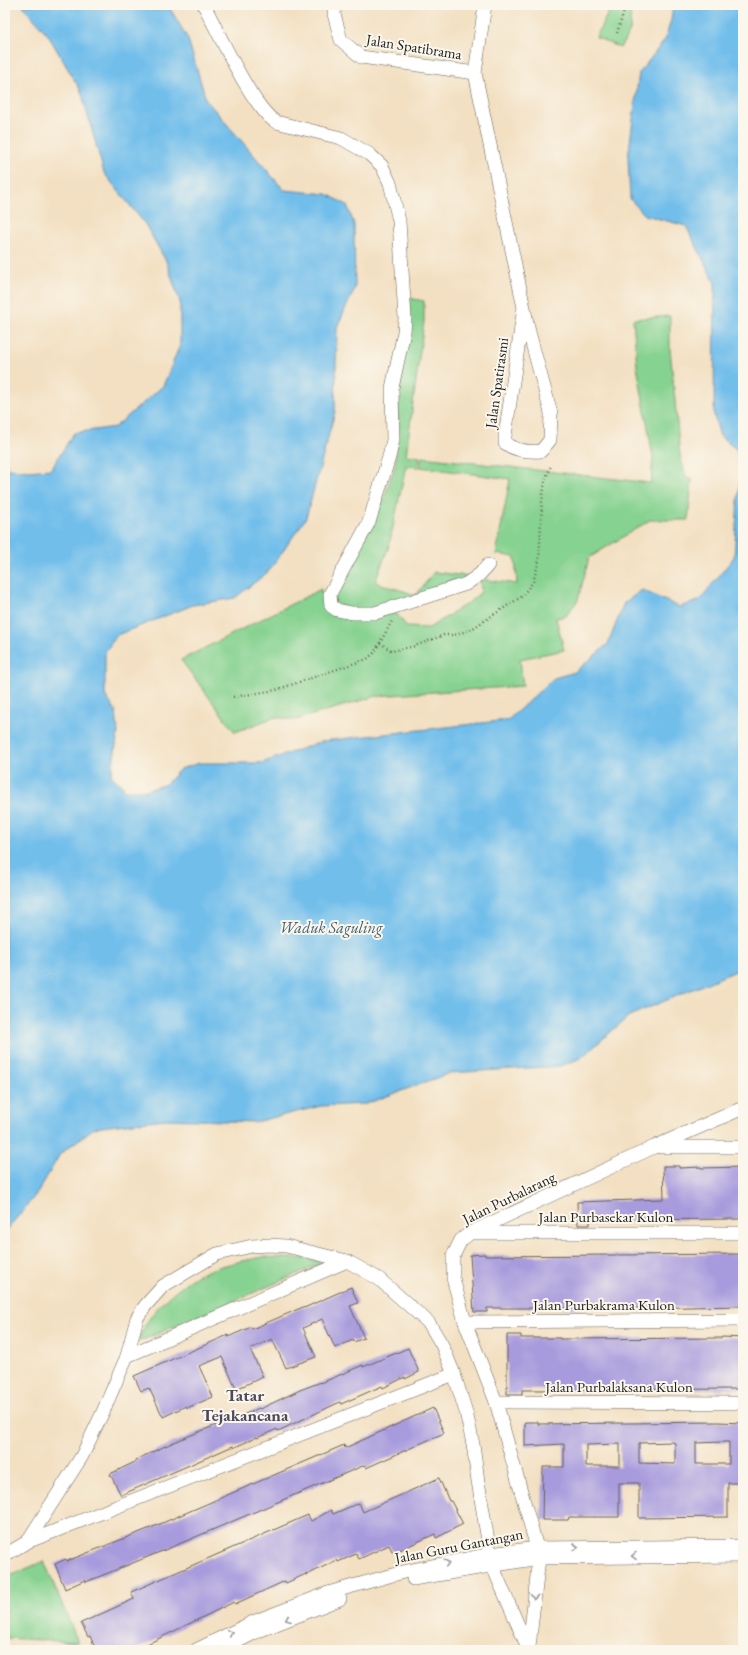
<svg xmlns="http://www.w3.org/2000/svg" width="748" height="1655" font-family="'EB Garamond',serif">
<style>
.green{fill:#86d290;stroke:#517756}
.water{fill:#71beeb;stroke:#466d84}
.building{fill:#a89bdd;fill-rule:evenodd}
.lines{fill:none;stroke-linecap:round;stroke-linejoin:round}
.minor-casing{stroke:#676156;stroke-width:14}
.path{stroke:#676156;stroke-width:2.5;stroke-dasharray:1 3;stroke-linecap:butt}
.minor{stroke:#fff;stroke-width:13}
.oneway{stroke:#999}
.labels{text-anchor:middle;stroke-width:4;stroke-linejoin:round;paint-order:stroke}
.street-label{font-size:15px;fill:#1c1c1c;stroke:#fbf7ec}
.water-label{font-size:16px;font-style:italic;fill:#3e5d6f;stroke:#fbf7ec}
.quarter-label{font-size:17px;font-weight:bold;fill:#4d4860;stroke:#fbf7ec}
</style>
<rect width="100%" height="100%" fill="#fbf7ec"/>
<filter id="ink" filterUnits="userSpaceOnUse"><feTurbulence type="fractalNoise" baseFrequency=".025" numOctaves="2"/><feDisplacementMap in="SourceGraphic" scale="8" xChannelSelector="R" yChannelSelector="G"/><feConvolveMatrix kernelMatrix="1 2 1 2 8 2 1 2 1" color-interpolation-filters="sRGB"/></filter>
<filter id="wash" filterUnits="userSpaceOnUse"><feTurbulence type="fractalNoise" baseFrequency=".012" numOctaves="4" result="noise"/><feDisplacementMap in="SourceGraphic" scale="16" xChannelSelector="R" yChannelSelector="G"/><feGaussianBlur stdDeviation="0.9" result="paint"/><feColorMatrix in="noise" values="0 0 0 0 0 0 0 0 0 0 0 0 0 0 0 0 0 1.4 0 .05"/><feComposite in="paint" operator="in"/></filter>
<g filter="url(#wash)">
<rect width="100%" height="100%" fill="#f3e0c2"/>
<g class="green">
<path d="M612,5H631L630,31L620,48L596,37Z"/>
<path d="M409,298L424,301V321L406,455L420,457L418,467L406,466L389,546L375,582L416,595L434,572L474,577L374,611L346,609L334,602V592L378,514L395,466L397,447L399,394Z"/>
<path d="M670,316V348L680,455L686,478L692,479L688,520H650L589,558L578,600L566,616L556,618L564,650L520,659L523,686L377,696L295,720L275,717L235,732L181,660L321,589L323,602L334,614H397L407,627L429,628L468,603L481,592L480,579L517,584L515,557L496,554L510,479L420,467L422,457L651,483L653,457L637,366L633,319Z"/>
<path d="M263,1257L311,1259L323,1263L138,1342C146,1314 174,1289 198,1275C218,1265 242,1261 263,1257Z"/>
<path d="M44,1561L78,1642L5,1638V1578Z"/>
</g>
<path class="water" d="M22,5H168L188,39L206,100L284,190L327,194L347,205L354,224L355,288L337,327L335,412L306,518L269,571L235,598L193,605L117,635L105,652V695L116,712L118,733L111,775L126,790H147L166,784L180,769L199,763H262L323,741L508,720L554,678L575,672L608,644L624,603L642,590L679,607L699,601L734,557L740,472L737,450L720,436L714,416L715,283L686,226L645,215L630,199L628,158L639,73L665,40L671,20L673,5H743V968L629,1016L581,1058L560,1066L450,1073L366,1104L321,1106L255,1122L165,1119L94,1128L60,1154L38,1192L5,1232V463L8,469L29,471L51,469L74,433L115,427L163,386L180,345V302L166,261L145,224L104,173L81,91L48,35Z"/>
<g id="blocks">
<g class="building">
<path d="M663,1166H679V1168L701,1167V1168L743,1167V1219L590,1220V1225H578L577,1202L664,1199Z"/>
<path d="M485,1254V1256L743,1254V1306L635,1308H487V1312H474L470,1255Z"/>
<path d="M351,1287L358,1303L350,1306L364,1338L354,1342L353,1340L335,1348L322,1319L303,1328L316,1357L286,1368L272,1339L250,1349L263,1377L236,1389L222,1357L199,1366L213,1397L187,1408L186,1406L163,1417L149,1388L141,1391L134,1376L228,1335V1337L251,1327L252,1329L303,1307L304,1308Z"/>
<path d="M507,1335H521V1338H560V1339L722,1338V1337L743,1338V1389L522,1390V1394H507Z"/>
<path d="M408,1348L419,1372L405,1379V1377L383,1388L382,1386L341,1404L340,1402L278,1431L277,1429L257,1438V1437L233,1448V1446L121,1495L110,1474L135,1462V1460L174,1442L216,1425V1426L236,1418L259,1408L260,1409L300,1390L321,1382V1383L363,1365V1367Z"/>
<path d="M433,1408L444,1433L366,1468L365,1465L172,1547L86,1582L85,1580L65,1589L55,1564L66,1559L67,1561L153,1527L344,1445L345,1448Z"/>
<path d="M525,1422H538V1424L718,1422L743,1423V1483H728V1517L639,1518V1483H619V1517H569L568,1520H542L543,1467H564V1444L525,1446ZM672,1442L675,1443V1464L639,1463V1443ZM722,1442H729V1464H696V1443ZM620,1444V1466H586V1445Z"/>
<path d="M439,1478L449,1501H451L463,1524L436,1538L435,1534L393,1553L389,1545L359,1559L356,1554L338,1562L337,1560L307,1575L306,1574L286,1583L285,1581L235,1604L234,1602L135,1650H96L90,1636L88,1637L81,1623L134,1599L131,1592L308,1515L311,1521L331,1510L333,1514L359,1503L363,1512Z"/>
</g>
</g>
</g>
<g filter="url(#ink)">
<use href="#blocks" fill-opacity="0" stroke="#676156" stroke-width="1"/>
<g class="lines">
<g class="minor-casing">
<g id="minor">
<path d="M204,5C218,32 253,109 276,122L341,138L369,154L382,166L390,183L399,221L405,318L404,332L392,388L393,440L389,457L369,522L330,594L331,606L337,610L352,613H375L466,584L480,574L488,565"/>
<path d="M335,5L334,14L341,40L361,57L475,73"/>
<path d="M485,5L475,73L529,332L551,413L550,440L541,451C529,452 515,451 505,443V436L524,307"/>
<path d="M660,1147H743"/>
<path d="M474,1233H743"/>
<path d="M465,1322L743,1320"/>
<path d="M127,1356L347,1261"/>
<path d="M496,1402L743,1403"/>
<path d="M27,1542L454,1374"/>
<path d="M5,1555L27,1542L82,1456L102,1414L127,1356L137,1318L145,1306L163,1286L217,1254L252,1246L269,1245L286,1246L347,1261L379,1279L429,1323L442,1345L454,1374L466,1412L473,1444L478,1481L492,1565L528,1648"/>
<path d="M413,1579L539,1558L743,1556"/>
<path d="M529,1647L539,1558L537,1548L496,1402L465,1322L453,1278V1256L461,1240L470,1233L654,1147L743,1108"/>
<path d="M196,1650L253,1622L328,1593L407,1571L490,1554L537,1548L743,1546"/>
<path d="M221,1650L256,1632L340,1599"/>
</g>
</g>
<g class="path">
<path d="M617,33L626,5"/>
<path d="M380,643L392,651L415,646L444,635H454L470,630L521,597L533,582L539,561L542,502L545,480L551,466"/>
<path d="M233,697L276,690L367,659L374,653L392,621"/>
</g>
<use href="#minor" class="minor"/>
</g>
<defs><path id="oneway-chevron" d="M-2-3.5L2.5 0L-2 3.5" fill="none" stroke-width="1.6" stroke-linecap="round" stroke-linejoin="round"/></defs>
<g class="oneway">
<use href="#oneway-chevron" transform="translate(576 1547)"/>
<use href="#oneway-chevron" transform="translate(634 1556) rotate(179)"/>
<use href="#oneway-chevron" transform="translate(447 1563) rotate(-12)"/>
<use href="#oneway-chevron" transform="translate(534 1597) rotate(96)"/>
<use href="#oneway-chevron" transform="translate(288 1619) rotate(158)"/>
<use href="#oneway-chevron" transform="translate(230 1633) rotate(-25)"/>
</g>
</g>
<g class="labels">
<g class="street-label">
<text transform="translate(414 47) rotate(9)" y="5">Jalan Spatibrama</text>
<text transform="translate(497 383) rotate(-82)" y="5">Jalan Spatirasmi</text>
<text transform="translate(509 1198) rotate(-26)" y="5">Jalan Purbalarang</text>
<text x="606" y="1222">Jalan Purbasekar Kulon</text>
<text x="604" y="1310">Jalan Purbakrama Kulon</text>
<text x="619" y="1392">Jalan Purbalaksana Kulon</text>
<text transform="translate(459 1546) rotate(-11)" y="5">Jalan Guru Gantangan</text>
</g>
<g class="water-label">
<text x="331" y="933">Waduk Saguling</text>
</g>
<g class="quarter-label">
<text x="245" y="1401">Tatar<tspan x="245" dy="20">Tejakancana</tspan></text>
</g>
</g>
<rect width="748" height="1655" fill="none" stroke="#fbf7ec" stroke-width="20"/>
</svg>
